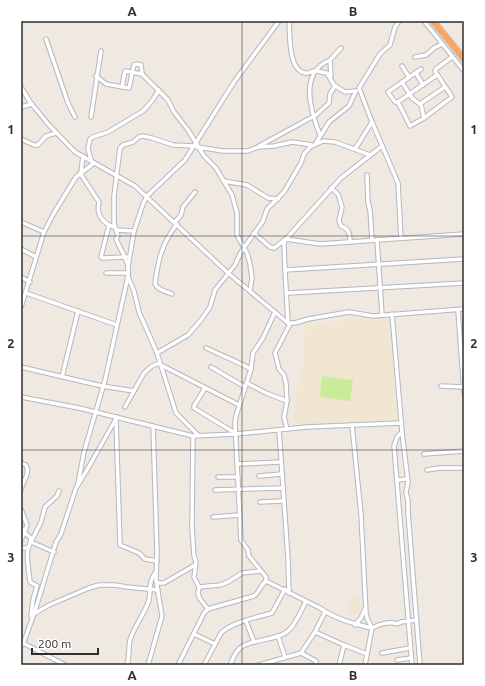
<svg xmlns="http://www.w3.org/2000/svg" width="485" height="686" font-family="Ubuntu,sans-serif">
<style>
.education{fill:#f0e6d1}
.pitch{fill:#c9ec9a}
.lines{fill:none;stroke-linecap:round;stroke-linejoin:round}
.minor-casing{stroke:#b4b7c1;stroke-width:5.5}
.highway-casing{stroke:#c9c9c9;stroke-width:8}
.minor{stroke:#fff;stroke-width:3.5}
.highway{stroke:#ffa35c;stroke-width:5.5}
.grid{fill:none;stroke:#2e2e2e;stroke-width:1;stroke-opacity:0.55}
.neatline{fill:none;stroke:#2e2e2e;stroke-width:1.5}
.grid-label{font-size:13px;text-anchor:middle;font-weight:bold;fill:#2e2e2e}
</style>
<rect width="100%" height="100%" fill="#efe9e1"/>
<g class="education">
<path d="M389,316L398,420L294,426L296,389L302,378L305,324Z"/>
<path d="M359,596L362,614L350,615L348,598Z"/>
</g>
<path class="pitch" d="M322,376L353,380L350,401L320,397Z"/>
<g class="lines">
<g class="minor-casing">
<g id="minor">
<path d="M289,21C290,34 288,70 305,73C309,74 311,71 315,71C319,71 323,73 327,73L334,85L345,92L356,91"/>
<path d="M399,21L395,27L390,45L380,54L359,88L372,122L398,183L401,238"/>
<path d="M424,21L464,71"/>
<path d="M46,39L68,103L75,117"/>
<path d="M415,57L426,55L434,48L442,44"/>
<path d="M402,66L409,77"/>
<path d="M421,69L388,92L395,102H398L410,126L424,118L452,97L435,71L436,69L452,57"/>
<path d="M416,73L423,85"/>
<path d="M96,76L106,84L129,88L134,65L137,64L141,65L142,74L168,100L174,112L188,130L204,156L216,168L232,195L237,213V235L247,253L250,264L252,278L250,291"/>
<path d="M331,76L330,60L341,48"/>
<path d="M402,82L412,98L421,105L424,118"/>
<path d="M21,87L30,102L49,125L75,152L135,186L228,273L288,323H295L308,319L349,312L373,316L464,309"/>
<path d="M122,87L125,71L142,74"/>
<path d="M398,102L437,75"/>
<path d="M420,104L445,87"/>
<path d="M21,107L32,104"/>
<path d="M91,117L101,51"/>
<path d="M320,135C311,112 298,73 330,60"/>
<path d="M21,139L34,145H38L46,136L56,133"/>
<path d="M316,143L329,122L349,106L356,91"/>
<path d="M259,146L316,115L329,103L330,94L335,86"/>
<path d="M197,147L223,151H248L258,147L274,146L292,142L312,145"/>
<path d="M355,149L372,122"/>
<path d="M91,160L88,149L90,139L93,137L108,132L143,111L152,101L159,90"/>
<path d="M81,172L83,156"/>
<path d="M80,173L99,202C96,214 102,223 114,227"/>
<path d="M367,175L368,203L370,210L372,240"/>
<path d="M224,181L247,185L268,198L278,199"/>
<path d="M331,188L338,194L342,207L339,221L341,226C349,229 350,233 350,242"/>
<path d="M21,222L44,232"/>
<path d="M175,222L181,215L183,207L195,192"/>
<path d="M109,225L101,257L103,258L127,257"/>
<path d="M116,230L134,231"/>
<path d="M254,233L270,247L274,248L286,239L341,178L382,146"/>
<path d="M286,239L320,244L464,234"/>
<path d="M285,240L284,245L285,270L288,323"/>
<path d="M377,240L382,315"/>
<path d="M21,249L36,257"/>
<path d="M128,266C125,256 120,248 116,239L118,236L114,223V196L120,148L123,145L133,142L139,137L143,136L152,138L173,145L194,146"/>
<path d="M285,270L464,259"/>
<path d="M106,273H128"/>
<path d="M21,277L30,282"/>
<path d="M128,277L134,291L139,312L157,353L176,413L198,435"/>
<path d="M26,293L117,325"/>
<path d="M288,293L464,283"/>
<path d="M172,294C165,291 158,290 155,284C158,260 162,243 177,224"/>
<path d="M21,307L44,232L54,213L76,177L94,163"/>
<path d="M458,310L464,393"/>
<path d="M275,312L263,338L253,353L251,369L236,416L235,423L241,540L248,550L249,556L266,577V581L320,608C335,619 353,624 372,628C379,624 390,621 397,624L401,622L417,620"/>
<path d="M392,314L402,432L397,437L394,446L412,665"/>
<path d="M206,348C221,355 236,361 251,369"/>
<path d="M157,353L188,335L201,320L210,307L215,290L235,265L241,252L263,221L267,209L284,192L301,163L304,154L310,147L323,141L335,142L370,155"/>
<path d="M161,365L239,405"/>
<path d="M21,367L102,386L134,391"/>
<path d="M211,367L245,387"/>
<path d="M62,377L78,311"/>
<path d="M247,383L266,393L287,401"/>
<path d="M441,386L463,387"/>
<path d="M205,388L194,406V408L235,433"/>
<path d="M21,397L79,408L193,436L236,434L307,427L401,423"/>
<path d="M125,407L144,373L152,366L160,363"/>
<path d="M116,420L120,545L139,553L145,559L157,561"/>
<path d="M352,425L361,514L366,613L367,618L372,628L365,665"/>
<path d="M287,429L284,417L287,401L286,383L284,375L279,369L275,353L290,324"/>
<path d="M279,430L288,559L289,593"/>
<path d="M402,432L408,482L406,493L408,500V512L420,665"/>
<path d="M193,436L192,528L194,556L196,562L194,577L199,587L198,594L200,599L208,609"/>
<path d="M424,454L464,451"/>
<path d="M21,463L26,465C31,474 22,481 21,490"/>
<path d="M238,464L281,462"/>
<path d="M427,470L439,468H464"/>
<path d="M259,476L282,474"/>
<path d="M218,477H238"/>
<path d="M397,480L407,479"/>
<path d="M78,484L84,452L105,380L128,276V267L134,231L143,204L147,196L185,160L234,82L279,21"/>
<path d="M215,490L283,488"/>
<path d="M260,502L284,501"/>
<path d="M21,509L27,525L25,531L26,534L31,538C31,543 30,544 28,548C26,558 29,571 30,582L37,586L33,600L31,616"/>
<path d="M213,517L240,515"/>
<path d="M21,528L25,531L22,538"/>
<path d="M21,548H28"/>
<path d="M54,552L31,542L41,522L45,507L57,496L59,491"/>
<path d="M157,583H164L195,565"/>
<path d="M199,587L220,585L228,582L242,573L261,571"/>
<path d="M34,614L49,605L89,588L99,585H115L127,587L158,590"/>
<path d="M246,621L254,642"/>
<path d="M355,625L361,618L365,609"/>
<path d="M315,632L344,645L367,654"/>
<path d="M194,634L215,644"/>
<path d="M278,636L285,657"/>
<path d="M21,642L65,665"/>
<path d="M21,646L23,644L34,614L56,542L61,534L76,488L87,470L117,417"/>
<path d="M301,653L316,661V665"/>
<path d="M382,653L410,648"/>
<path d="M397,660L411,658"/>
<path d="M127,665C130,655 128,649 130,640C134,627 143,616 148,603C151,596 149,589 151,581C152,578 154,575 155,573"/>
<path d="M148,665L162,616L156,580L157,551L153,426"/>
<path d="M178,665L204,613L208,609L254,596C260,592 260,585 266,581"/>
<path d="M204,665L221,633C232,622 258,617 272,613L285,589"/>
<path d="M230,665C232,660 235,653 239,649C248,639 277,641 288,631C296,624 301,611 306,601"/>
<path d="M259,665L301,653L315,632L325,612"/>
<path d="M339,665L344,645"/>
</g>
</g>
<g class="highway-casing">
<path id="highway" d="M433,21L464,59"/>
</g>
<use href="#minor" class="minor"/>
<use href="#highway" class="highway"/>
</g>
<path class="grid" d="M242,21V665M21,236H464M21,450H464"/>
<rect width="485" height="686" fill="none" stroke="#ffffff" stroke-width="44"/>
<path d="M32 648v6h66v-6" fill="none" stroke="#2e2e2e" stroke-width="2"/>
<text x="38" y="648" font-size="12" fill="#2e2e2e" stroke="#ffffff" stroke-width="3" paint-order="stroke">200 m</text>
<rect x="22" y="22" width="441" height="642" class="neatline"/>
<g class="grid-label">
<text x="132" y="16">A</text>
<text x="353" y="16">B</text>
<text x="11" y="134">1</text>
<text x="474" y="134">1</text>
<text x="11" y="348">2</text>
<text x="474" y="348">2</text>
<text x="11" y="562">3</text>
<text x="474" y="562">3</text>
<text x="132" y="680">A</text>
<text x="353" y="680">B</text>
</g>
</svg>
